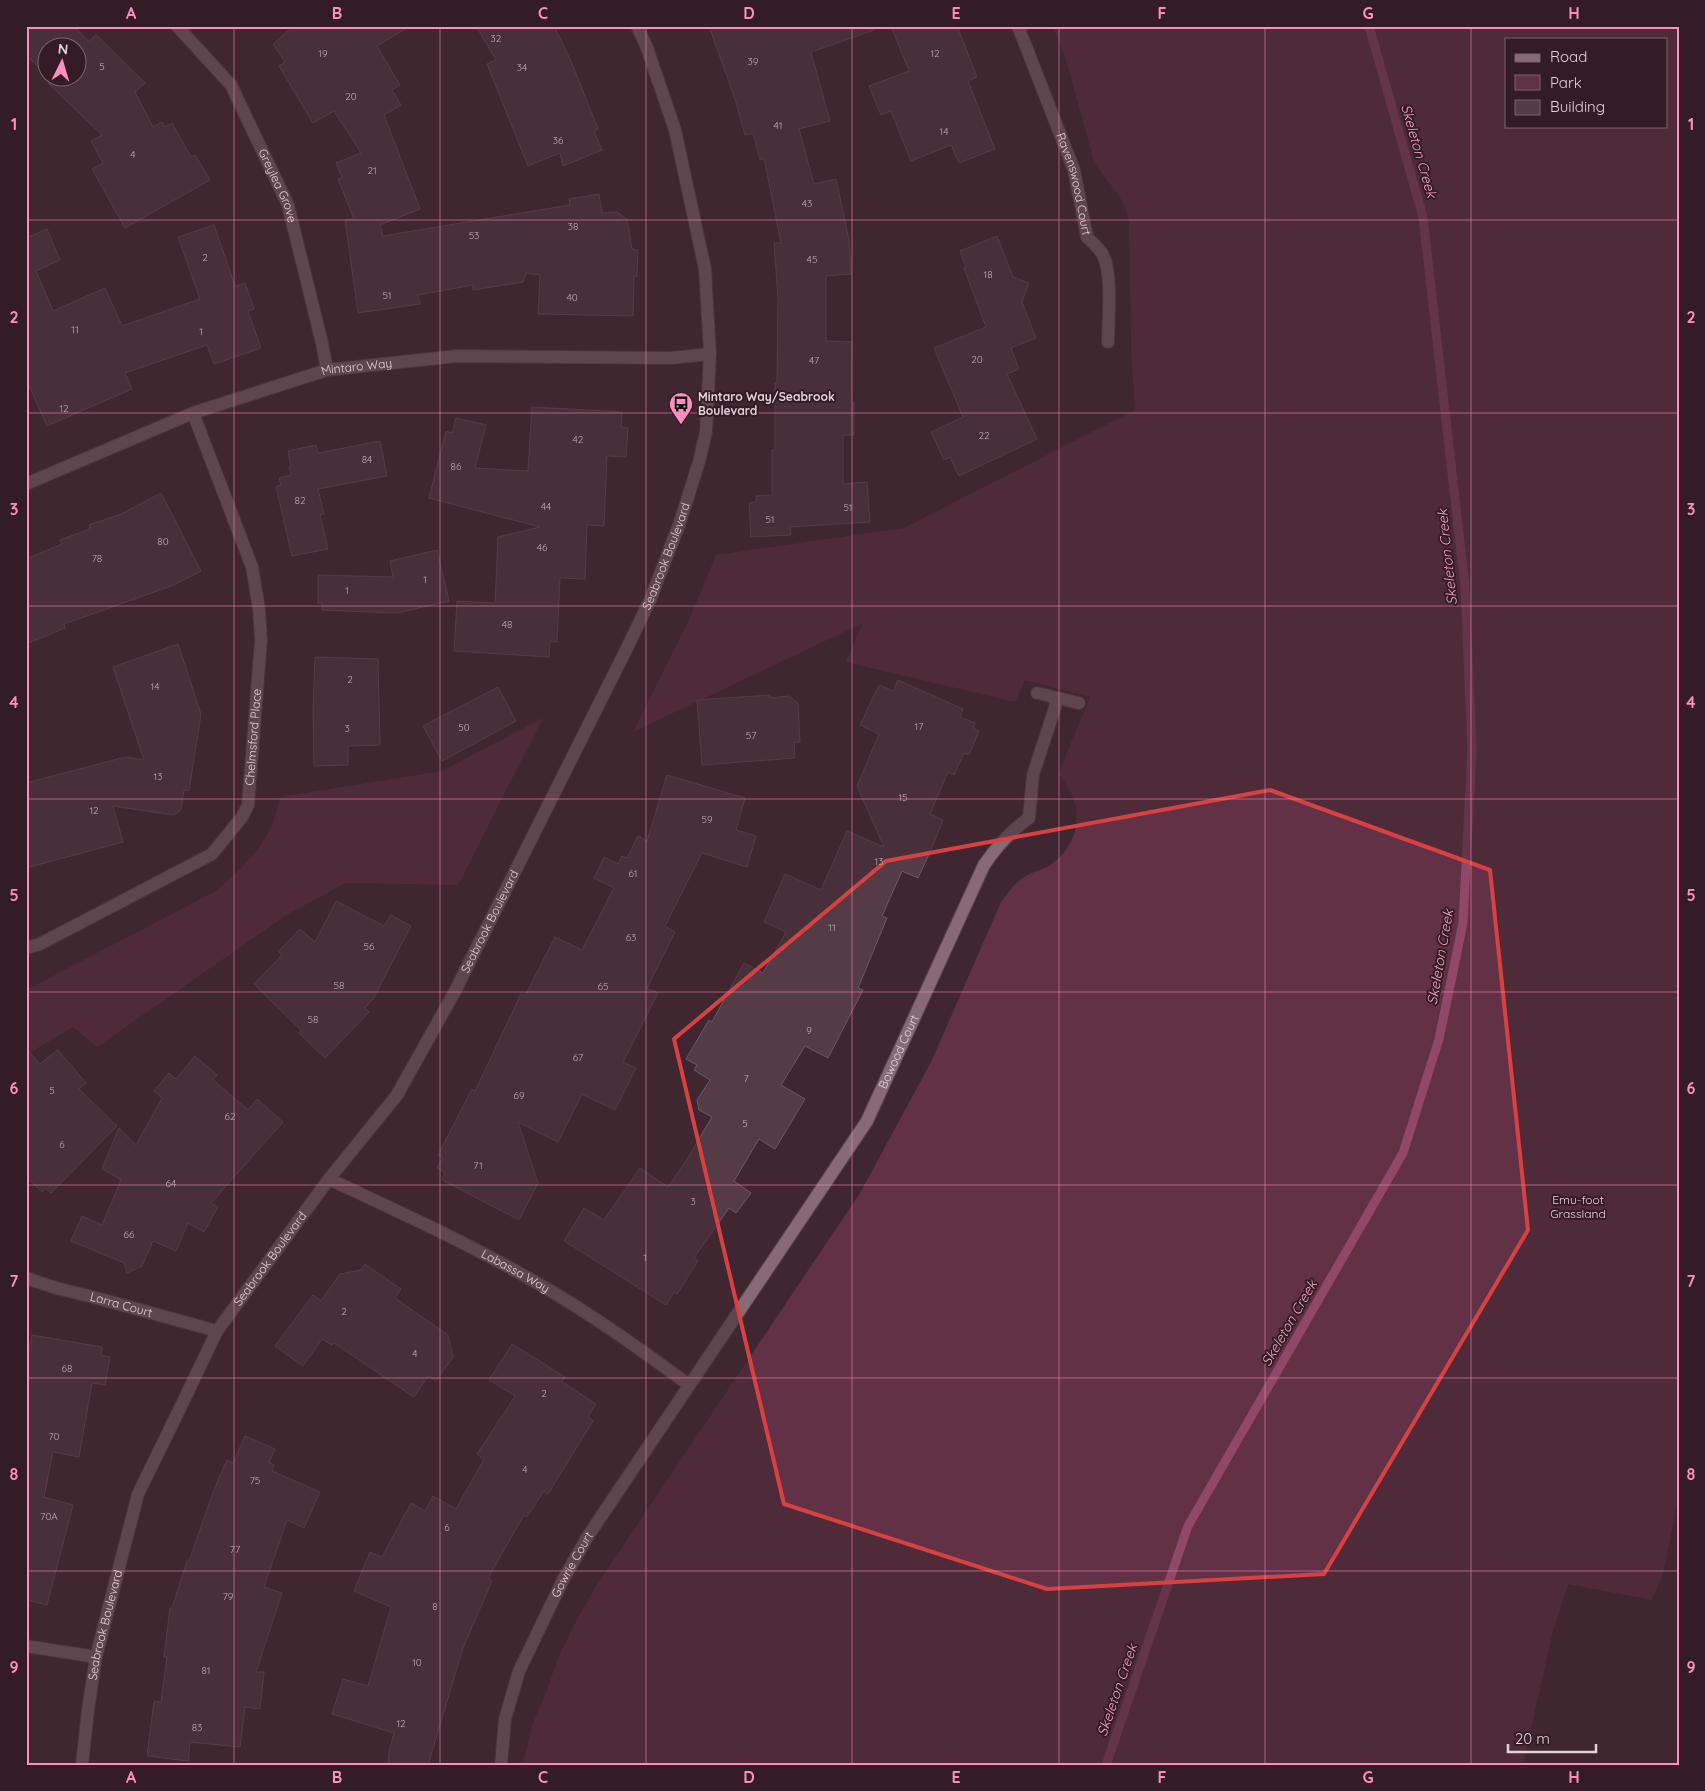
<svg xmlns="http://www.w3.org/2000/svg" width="1705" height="1791" font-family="Quicksand,sans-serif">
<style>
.green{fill:#633146;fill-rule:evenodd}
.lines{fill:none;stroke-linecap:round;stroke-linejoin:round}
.stream{stroke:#914767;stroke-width:9}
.building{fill:#553b45;stroke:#735761}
.lane-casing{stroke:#5a454d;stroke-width:14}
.street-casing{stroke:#5a454d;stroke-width:14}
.secondary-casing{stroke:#5a454d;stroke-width:14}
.lane{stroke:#876a75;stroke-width:12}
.street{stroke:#876a75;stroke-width:12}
.secondary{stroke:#876a75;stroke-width:12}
.marked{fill:none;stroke:#d84142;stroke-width:4;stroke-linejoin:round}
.grid{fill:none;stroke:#fe8ebd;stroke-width:1;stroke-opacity:0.55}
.labels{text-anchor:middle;stroke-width:4;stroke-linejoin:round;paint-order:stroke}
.number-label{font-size:10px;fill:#bfacb2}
.street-label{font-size:12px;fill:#e2d1d7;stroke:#341c26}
.poi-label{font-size:12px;font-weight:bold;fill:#e2d1d7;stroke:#341c26;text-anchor:start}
.park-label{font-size:12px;fill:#facdde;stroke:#341c26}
.water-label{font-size:14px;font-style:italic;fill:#f6a0c2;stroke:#341c26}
.neatline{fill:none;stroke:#fe8ebd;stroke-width:2}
.grid-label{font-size:16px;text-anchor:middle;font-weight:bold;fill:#fe8ebd}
</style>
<rect width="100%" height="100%" fill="#3f2630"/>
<g class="green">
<path d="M1053,26H1679V1495L1663,1574L1652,1600L1568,1584L1552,1635L1523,1765H523L532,1725L544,1698L558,1658L574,1625L596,1586L860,1193L931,1062L1001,902C1009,892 1015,881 1028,875C1035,871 1045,869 1052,864C1084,839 1084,802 1058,774L1090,697L1025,680L1015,702L846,662L863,623L633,732L689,620L716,555L904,528L1135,410L1131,345L1129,223C1125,194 1108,186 1094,162L1067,63ZM1506,39H1666V126H1506Z"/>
<path d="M543,718L458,885L346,883L288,914L97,1047L73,1027L26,1055V990L214,892C247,866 272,840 280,797L442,771Z"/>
</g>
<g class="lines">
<path class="stream" d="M1106,1765L1188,1526L1403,1153L1439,1039L1463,923L1472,749L1465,587L1423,217L1369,26"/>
</g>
<g class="building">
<path d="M26,26H74L89,42L96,35L145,83L135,92L153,127L162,122L165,127L172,123L191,157L195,155L210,180L125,228L92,169L103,163L91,141L102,135L48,83L51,80L49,78H78V48H48V76L26,55Z"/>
<path d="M294,26H410L377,46L400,85L392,90L401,105L384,115L420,209L380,225L383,236L570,205L569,199L599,194L602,213L617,212L627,219L632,249L638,250L637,276H634L633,316L538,314L540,275L526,273L523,282L473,290V285L418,295L420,304L358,313L345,220L354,219L338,179L342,178L336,163L361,153L334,111L313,123L279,66L285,62L273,44Z"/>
<path d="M476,26H554L571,61L598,129L594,131L602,150L563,166L560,153L528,166L487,64L496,60Z"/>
<path d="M709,26H873L874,30L811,52L830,121L799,129L814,184L836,179L849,240L851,274L826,276V341L852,342L851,402H854V435H843V484L867,482L870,522L790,527L791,535L751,537L749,503L756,502V496L772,495V450H775V383H777L778,297L774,243H781L764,158L760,160L753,133L745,135L735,99Z"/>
<path d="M891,26H957L977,77L968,81L995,149L959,163L951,145L911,161L891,111L881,115L869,86L909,71Z"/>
<path d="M214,225L235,286L245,283L254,309L248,311L261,348L214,364L207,345L125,373L132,389L47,426L26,379V238L47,229L60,260L36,271L53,311L105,288L122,326L200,299L178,237Z"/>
<path d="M997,236L1013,277L1029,283L1022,302L1036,338L1011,348L1019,369L1007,374L1037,439L959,476L950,457L944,460L931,432L963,417L934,348L986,327L964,268L966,267L960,251Z"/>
<path d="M532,407L622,412L621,427L628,428L626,457L607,456L604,526L587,525L585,579L560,578L557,642L550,641L549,657L454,651L457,601L495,603L498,537L540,527L429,498L446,431L452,433L456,418L486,425L475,468L528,471Z"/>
<path d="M380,441L387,476L318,489L324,514L320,515L328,549L292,556L276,487L281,485L279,478L291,475L289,467H291L288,451L316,445L318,453Z"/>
<path d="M161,493L201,571L174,585L64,624L65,628L26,644V559L62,544L60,540L90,529L89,525L121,514Z"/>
<path d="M437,550L449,601L397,613L322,610V603H318V575L393,577L390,561Z"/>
<path d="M178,644L201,714L189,791L184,790L181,810L174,815L113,806L123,842L26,868V783L125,757L144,760L113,667Z"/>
<path d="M315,657L378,659L380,745L348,746V765L314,766L313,710Z"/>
<path d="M898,680L963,709L960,717L975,723L973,728L979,731L969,755L964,753L954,775L948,772L930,814L943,820L931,850L918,878L902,871L882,916L887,918L858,988L863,990L828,1058L805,1046L781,1085L805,1099L775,1149L759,1139L734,1181L751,1193L736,1213L729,1208L694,1258L698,1261L677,1294L674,1292L666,1305L564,1241L584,1208L604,1220L640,1168L668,1187L687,1159L712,1117L699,1110L697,1100L710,1080L694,1070L697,1065L686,1059L709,1020L712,1022L744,963L763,973L786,932L764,922L785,874L821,890L847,831L884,847L857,786L879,734L860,725L879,685L893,691Z"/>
<path d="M498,687L516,721L442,761L423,726Z"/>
<path d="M770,695V698L789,696L798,703L800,742H794L795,758L702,765L697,700Z"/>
<path d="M667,775L745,798L736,830L756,836L747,867L702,853L665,926L675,932L647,988L658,993L623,1062L636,1068L615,1110L582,1094L558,1142L518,1122L538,1183L519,1220L442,1180L445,1173L437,1168L443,1158L438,1155L472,1089L475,1091L521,994L525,996L555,937L582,950L614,888L594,878L604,857L618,864L622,856L627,858L638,836L647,841Z"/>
<path d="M336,901L384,926L391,915L411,926L373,999L365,1008L369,1012L325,1058L299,1033L301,1030L254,984L282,955L278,952L300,929L315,942Z"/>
<path d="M26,1048L40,1064L58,1050L86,1083L79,1089L117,1126L51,1193L46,1188L42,1192L26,1177Z"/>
<path d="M195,1056L217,1075L213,1080L248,1110L257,1099L283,1122L211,1203L218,1207L204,1232L188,1223L176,1251L153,1241L142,1266L127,1273L124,1263L71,1241L82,1216L102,1225L121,1180L102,1169L119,1128L136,1145L162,1098L154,1091L169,1073L176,1079Z"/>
<path d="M365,1264L401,1289L395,1298L448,1335L453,1357L436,1381L428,1376L414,1397L334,1343L332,1345L322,1339L303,1366L275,1346L313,1295L321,1301L340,1274L361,1270Z"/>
<path d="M32,1335L102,1347L101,1355L110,1357L105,1385L92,1383L79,1457L53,1452L44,1497L73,1505L47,1605L26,1600V1367Z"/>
<path d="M512,1344L565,1377L562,1382L596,1404L588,1417L593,1421L548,1494L544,1491L527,1517L524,1515L488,1578L492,1581L463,1648L428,1765H388L389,1752L394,1733L332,1714L343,1679L368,1686L391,1607L354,1591L370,1552L382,1557L411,1503L425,1511L433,1496L456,1509L484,1459L477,1454L515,1396L489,1380Z"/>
<path d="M245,1436L275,1449L269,1462L274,1465L272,1471L320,1492L304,1528L287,1520L264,1587L282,1593L256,1672H264L260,1709L245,1707L240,1747L190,1742L188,1761L147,1756L154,1701L161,1702L167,1657H164L170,1608H172L187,1561H189L215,1487L227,1460L233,1463Z"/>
</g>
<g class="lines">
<g class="lane-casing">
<g id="lane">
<path d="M1087,237C1093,243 1099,248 1103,255C1113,276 1108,319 1108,342"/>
<path d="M1037,693L1079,703"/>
<path d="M1029,818L1033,775L1058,698"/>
</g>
</g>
<g class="street-casing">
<g id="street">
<path id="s1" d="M177,26L231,85L288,205L322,343L327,370"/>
<path id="s2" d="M1018,26L1074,170L1087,237"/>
<path id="s3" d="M26,484L193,413L327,370L457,356L671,358L710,354"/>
<path id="s4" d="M26,948L40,944L212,854L242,817L248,805L261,640L259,609L252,567L193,413"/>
<path id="s5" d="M329,1179C399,1212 470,1244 537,1283C590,1313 640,1349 689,1385"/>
<path id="s6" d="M26,1278L56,1288L93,1297L217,1331"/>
<path d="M26,1646L96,1657"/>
<path id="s7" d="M501,1765L505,1719L519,1671L563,1580L588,1536L867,1121L984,865C997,846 1010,831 1029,818"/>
</g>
</g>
<g class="secondary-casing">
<g id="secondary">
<path id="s8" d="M82,1765L88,1710L96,1657L138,1494L183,1402L217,1331L329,1179L397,1095L454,993L626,650L650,600L679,525L699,462L706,432L710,354L705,269L675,130L646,45L637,26"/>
</g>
</g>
<use href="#lane" class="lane"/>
<use href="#street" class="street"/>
<use href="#secondary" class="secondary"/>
</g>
<path d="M0 0H1705V1791H0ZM1270,790L1490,870L1528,1230L1324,1574L1047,1589L784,1504L674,1039L886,861Z" fill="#3f2630" fill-opacity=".55" fill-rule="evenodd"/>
<path class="marked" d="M1270,790L1490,870L1528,1230L1324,1574L1047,1589L784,1504L674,1039L886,861Z"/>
<path class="grid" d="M234,26V1765M440,26V1765M646,26V1765M852,26V1765M1059,26V1765M1265,26V1765M1471,26V1765M26,220H1679M26,413H1679M26,606H1679M26,799H1679M26,992H1679M26,1185H1679M26,1378H1679M26,1571H1679"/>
<defs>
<g id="bus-pin" transform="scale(1.25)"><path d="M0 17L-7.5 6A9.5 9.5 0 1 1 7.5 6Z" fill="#fe8ebd" stroke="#341c26"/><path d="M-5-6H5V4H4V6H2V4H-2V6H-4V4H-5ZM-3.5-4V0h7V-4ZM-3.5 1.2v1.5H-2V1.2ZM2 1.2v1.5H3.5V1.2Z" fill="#111"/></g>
</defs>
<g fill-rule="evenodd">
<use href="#bus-pin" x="681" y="404"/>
</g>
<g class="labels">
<g class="number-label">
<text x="496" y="42">32</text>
<text x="323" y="57">19</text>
<text x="935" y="57">12</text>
<text x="753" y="65">39</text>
<text x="102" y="70">5</text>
<text x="522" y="71">34</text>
<text x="351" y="100">20</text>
<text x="778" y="129">41</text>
<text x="944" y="135">14</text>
<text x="558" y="144">36</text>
<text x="133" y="158">4</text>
<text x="372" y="174">21</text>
<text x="807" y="207">43</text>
<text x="573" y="230">38</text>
<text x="474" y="239">53</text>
<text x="205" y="261">2</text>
<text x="812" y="263">45</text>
<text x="988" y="278">18</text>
<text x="387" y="299">51</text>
<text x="572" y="301">40</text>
<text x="75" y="333">11</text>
<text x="201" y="335">1</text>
<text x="977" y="363">20</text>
<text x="814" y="364">47</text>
<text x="64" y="412">12</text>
<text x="984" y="439">22</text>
<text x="578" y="443">42</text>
<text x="367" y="463">84</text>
<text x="456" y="470">86</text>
<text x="300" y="504">82</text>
<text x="546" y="510">44</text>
<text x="848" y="511">51</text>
<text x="770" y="523">51</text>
<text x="163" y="545">80</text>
<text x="542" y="551">46</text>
<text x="97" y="562">78</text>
<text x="425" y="583">1</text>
<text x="347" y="594">1</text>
<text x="507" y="628">48</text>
<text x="350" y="683">2</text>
<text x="155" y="690">14</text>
<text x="919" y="730">17</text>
<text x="464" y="731">50</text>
<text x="347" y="732">3</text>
<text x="751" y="739">57</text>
<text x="158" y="780">13</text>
<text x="903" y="801">15</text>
<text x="94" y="814">12</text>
<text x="707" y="823">59</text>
<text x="879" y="865">13</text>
<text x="633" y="877">61</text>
<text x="832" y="931">11</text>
<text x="631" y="941">63</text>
<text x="369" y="950">56</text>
<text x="339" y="989">58</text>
<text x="603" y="990">65</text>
<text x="313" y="1023">58</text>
<text x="809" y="1034">9</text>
<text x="578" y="1061">67</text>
<text x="746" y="1082">7</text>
<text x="52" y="1094">5</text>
<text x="519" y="1099">69</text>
<text x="230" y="1120">62</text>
<text x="745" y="1127">5</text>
<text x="62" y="1148">6</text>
<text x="478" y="1169">71</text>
<text x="171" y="1187">64</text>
<text x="693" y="1205">3</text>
<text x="129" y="1238">66</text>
<text x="645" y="1261">1</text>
<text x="344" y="1315">2</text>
<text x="415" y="1357">4</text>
<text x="67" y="1372">68</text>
<text x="544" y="1397">2</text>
<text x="54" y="1440">70</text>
<text x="525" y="1473">4</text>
<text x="255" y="1484">75</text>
<text x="49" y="1520">70A</text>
<text x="447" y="1531">6</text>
<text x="235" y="1553">77</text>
<text x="228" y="1600">79</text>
<text x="435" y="1610">8</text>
<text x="417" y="1666">10</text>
<text x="206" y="1674">81</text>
<text x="401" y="1727">12</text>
<text x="197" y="1731">83</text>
</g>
<g class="street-label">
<text dy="4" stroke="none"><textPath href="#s2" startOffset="168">Ravenswood Court</textPath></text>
<text dy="4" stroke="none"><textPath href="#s1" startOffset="191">Greylea Grove</textPath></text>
<text dy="4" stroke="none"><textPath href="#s3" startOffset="352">Mintaro Way</textPath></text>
<text dy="4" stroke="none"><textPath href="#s8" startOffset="1358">Seabrook Boulevard</textPath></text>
<text dy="4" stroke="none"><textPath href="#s4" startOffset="338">Chelmsford Place</textPath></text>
<text dy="4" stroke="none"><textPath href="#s8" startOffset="952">Seabrook Boulevard</textPath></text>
<text dy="4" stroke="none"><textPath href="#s7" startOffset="824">Bowood Court</textPath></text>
<text dy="4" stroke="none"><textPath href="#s8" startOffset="548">Seabrook Boulevard</textPath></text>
<text dy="4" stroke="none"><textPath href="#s5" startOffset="208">Labassa Way</textPath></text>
<text dy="4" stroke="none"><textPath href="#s6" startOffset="99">Larra Court</textPath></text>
<text dy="4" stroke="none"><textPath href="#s7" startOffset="215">Gowrie Court</textPath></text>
<text dy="4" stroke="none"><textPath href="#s8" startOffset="142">Seabrook Boulevard</textPath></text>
</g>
<g class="poi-label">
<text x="698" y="401">Mintaro Way/Seabrook<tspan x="698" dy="14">Boulevard</tspan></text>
</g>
<g class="park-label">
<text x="1578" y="1204">Emu-foot<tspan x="1578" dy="14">Grassland</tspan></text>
</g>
<g class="water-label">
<text transform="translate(1419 151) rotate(74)" y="5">Skeleton Creek</text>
<text transform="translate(1447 557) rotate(-96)" y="5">Skeleton Creek</text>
<text transform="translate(1440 957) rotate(-80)" y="5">Skeleton Creek</text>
<text transform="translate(1289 1323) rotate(-60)" y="5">Skeleton Creek</text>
<text transform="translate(1117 1690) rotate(-71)" y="5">Skeleton Creek</text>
</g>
</g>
<rect width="1705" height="1791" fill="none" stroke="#341c26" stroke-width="55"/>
<rect x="1505" y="38" width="162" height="90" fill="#341c26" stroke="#7a646d"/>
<rect x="1515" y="54" width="25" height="8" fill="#876a75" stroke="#7a646d"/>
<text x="1550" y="62" font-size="15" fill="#e2d1d7">Road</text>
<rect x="1515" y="75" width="25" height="15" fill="#633146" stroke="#7a646d"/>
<text x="1550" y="88" font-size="15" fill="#e2d1d7">Park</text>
<rect x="1515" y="100" width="25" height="15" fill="#553b45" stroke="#7a646d"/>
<text x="1550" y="112" font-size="15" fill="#e2d1d7">Building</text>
<g transform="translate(62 62) rotate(5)"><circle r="24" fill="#341c26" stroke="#7a646d"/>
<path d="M0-4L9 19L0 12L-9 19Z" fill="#fe8ebd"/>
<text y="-8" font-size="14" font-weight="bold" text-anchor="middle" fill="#e2d1d7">N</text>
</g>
<path d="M1508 1744v8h88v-8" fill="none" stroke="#e2d1d7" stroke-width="2.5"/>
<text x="1515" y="1744" font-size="15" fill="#e2d1d7" stroke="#341c26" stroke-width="4" paint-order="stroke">20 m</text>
<rect x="28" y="28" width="1650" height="1736" class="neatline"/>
<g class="grid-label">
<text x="131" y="19">A</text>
<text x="337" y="19">B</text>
<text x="543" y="19">C</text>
<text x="749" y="19">D</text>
<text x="956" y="19">E</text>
<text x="1162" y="19">F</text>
<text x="1368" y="19">G</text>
<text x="1574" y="19">H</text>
<text x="14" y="130">1</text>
<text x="1691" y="130">1</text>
<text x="14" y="323">2</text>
<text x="1691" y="323">2</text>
<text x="14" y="515">3</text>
<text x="1691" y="515">3</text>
<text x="14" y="708">4</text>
<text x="1691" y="708">4</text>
<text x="14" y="901">5</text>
<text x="1691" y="901">5</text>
<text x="14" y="1094">6</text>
<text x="1691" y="1094">6</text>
<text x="14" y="1287">7</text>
<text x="1691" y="1287">7</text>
<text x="14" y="1480">8</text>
<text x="1691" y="1480">8</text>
<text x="14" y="1673">9</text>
<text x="1691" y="1673">9</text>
<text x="131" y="1783">A</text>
<text x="337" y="1783">B</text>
<text x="543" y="1783">C</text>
<text x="749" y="1783">D</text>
<text x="956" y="1783">E</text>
<text x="1162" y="1783">F</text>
<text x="1368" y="1783">G</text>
<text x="1574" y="1783">H</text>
</g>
</svg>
